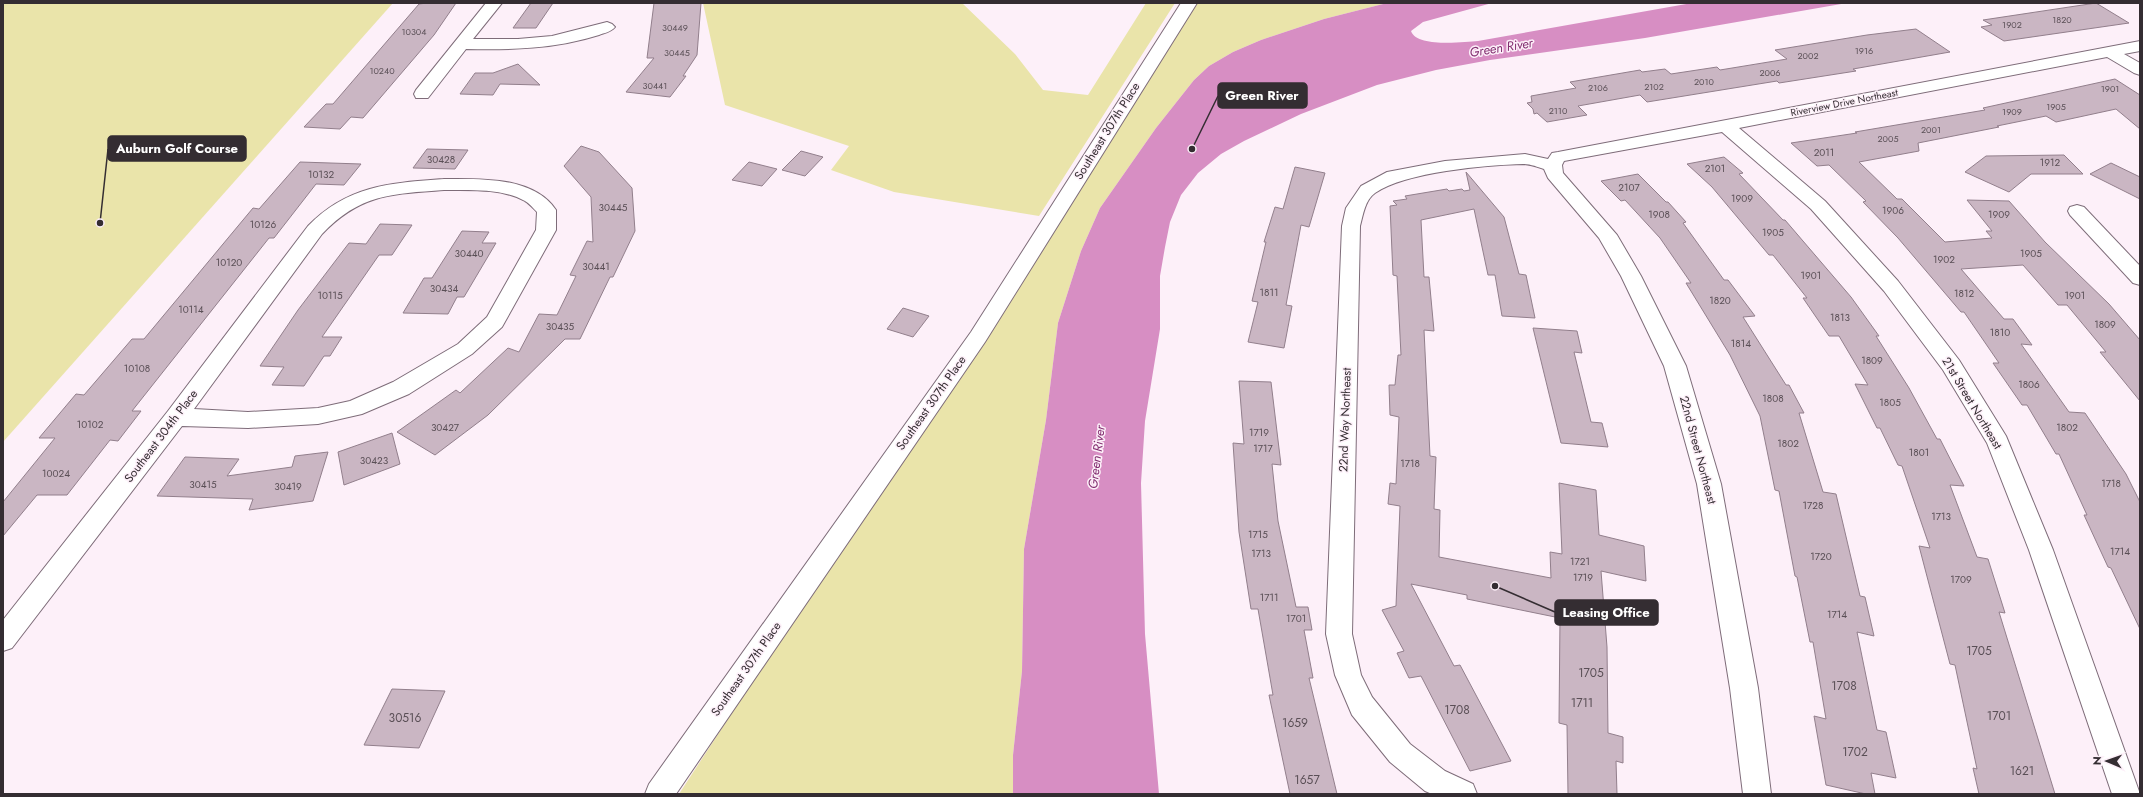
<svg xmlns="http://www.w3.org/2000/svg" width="2143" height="797" font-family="Jost,sans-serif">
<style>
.green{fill:#eae4aa}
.water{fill:#d78ec3}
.building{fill:#cab6c3;stroke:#927f8c}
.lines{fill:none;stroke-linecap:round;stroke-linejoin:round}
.minor-casing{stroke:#7e6c79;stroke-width:2}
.minor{fill:#fff;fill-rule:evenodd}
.labels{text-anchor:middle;stroke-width:3;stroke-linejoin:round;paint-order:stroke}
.far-number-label{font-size:9px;fill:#5a4f56}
.far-street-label{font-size:10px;fill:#342d32;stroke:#fdf0f9}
.number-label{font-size:10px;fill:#5a4f56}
.street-label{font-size:12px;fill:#342d32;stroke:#fdf0f9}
.near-number-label{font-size:12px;fill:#5a4f56}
.water-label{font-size:13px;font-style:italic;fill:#843072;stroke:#fdf0f9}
.leader{fill:none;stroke:#342d32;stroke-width:1.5}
.callout-dot{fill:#342d32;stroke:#fdf0f9;stroke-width:1.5}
.callout{fill:#342d32;stroke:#342d32;stroke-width:1.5}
.callout-label{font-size:13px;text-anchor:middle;font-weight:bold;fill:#fff}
</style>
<rect width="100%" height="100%" fill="#fdf0f9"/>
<g class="green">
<path d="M3,3H393L3,442Z"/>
<path d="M703,3H962L1015,54L1043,90L1088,95L1146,3H1175L1039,216L894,192L831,170L849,146L725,105Z"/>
<path d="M1195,3H1387L1324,19L1261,40L1233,52L1209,66L1194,80L1156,128L1100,208L1081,251L1058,323L1046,420L1024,549L1022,671L1013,755V794H679Z"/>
</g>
<path class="water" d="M1387,3H1492L1423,22L1411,31C1417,48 1464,42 1478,41L1692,3H1847L1645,38L1490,60L1436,70L1377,85L1301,114L1244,141L1221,154L1198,173L1181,195L1170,222L1165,247L1160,276V329L1145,421L1141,483L1145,634L1159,794H1013V755L1022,671L1024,549L1046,420L1058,323L1081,251L1100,208L1156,128L1194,80L1209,66L1233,52L1261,40L1324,19Z"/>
<g class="building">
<path d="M427,3H456L434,35L363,118L351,117L340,129L304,127L326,104H333L419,4Z"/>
<path d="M531,3H553L536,28H513Z"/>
<path d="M654,3H701L697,55L683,76H686L670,97L626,92L654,58H647Z"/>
<path d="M2096,3L2129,23L2004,41L1981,27L1992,25L1983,20Z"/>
<path d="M1916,29L1950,52L1853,69L1856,71L1779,83L1777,81L1647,102L1640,95L1578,106L1587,115L1547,122L1537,113L1534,114L1533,109L1527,103L1532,102L1531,96L1576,88L1570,82L1640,70L1642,72L1665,69L1671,74L1717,67L1720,70L1787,59L1775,50L1867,35Z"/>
<path d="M518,64L540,85L500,84L493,95L460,94L475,73H493Z"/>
<path d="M2115,79L2140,95V129L2116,109L2056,122L2046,116L1997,126L1999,127L1918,143L1919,151L1859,162L1897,199H1902L1945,242L1992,238L1986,231H1992L1967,200L2009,201L2045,242L2109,304L2140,340V401L2100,352H2106L2067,305H2058L2023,265L1961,269L2004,319H2013L2032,345L2021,344L2069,412L2085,413L2126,474L2140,502V629L2111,568L2108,567L2084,515H2087L2059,454H2056L2027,405H2022L1993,363H1999L1964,312H1961L1898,238L1863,202L1866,201L1829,165L1817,166L1791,143L1857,133L1855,132L1985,110L1983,108Z"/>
<path d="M581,146L599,152L632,188L635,231L613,277H610L580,339H565L488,415L435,455L397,432L456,390L460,393L508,348L519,352L539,314L557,315L576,276L570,275L587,241L593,242L591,197L564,166Z"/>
<path d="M427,149L468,150L455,169L413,168Z"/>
<path d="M801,151L823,157L805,176L782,170Z"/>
<path d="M2064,155L2083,174H2031L2009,192L1965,172L1986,156Z"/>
<path d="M1724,157L1743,173L1739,174L1783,220H1785L1851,297L1879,336H1876L1909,388L1937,439H1940L1964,486L1950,485L1977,557L1988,559L2005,613L1999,612L2055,794H1979L1973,768L1977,769L1955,665L1950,664L1919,546L1930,548L1902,466L1898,465L1880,428H1877L1855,384L1868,385L1839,336H1829L1803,298H1807L1773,255H1769L1712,187L1687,164Z"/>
<path d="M300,162L361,164L344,185L316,184L274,238H269L132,411H141L118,441L110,440L67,495H37L3,536V502L55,438H39L76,394L84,395L132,339H144L253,208L259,209Z"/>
<path d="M749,162L777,169L762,186L732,180Z"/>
<path d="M2111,163L2140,177V199L2090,174Z"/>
<path d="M1295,167L1325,173L1309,227L1301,225L1286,305L1292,306L1284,348L1248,342L1258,302L1252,301L1266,242H1264L1275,207L1283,209Z"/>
<path d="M1466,172L1504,217L1519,274L1526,275L1535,318L1502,316L1495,275H1488L1474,209L1421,220L1424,277H1429L1434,331L1424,330L1430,456L1436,457L1434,509L1440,510L1439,557L1551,578L1550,552L1562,554L1559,483L1596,490L1599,535L1644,546L1646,581L1601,571L1607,647L1608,733L1623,737V763L1616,761L1617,794H1568L1567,725L1559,723L1560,618L1467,599V595L1411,584L1454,666L1460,665L1511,761L1470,771L1421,676L1409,678L1397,653L1404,651L1382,610L1396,606L1400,506L1388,504L1390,483L1396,484L1399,417L1390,415L1389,385H1395L1398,355H1401L1397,276L1393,275L1390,206L1397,205L1393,201L1407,199L1405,196L1447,189L1449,191L1462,189L1464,191L1470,190Z"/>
<path d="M1638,174L1666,202H1668L1686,222L1683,223L1724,280H1728L1755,316L1743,317L1786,385H1789L1804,413H1799L1823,492L1836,494L1860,596L1865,597L1874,636L1857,632L1877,730L1886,732L1896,778L1871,773L1875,794H1866L1826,785L1814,716L1826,719L1813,642H1810L1797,577L1795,576L1779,491L1775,490L1760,416L1730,355L1686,283H1691L1660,238L1625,200L1621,201L1601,181Z"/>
<path d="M380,224L412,225L392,255H379L322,337H342L330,356H324L304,386L272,385L284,367L260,366L298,310L349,243L366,244Z"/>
<path d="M462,231L489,232L482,243H496L464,297H457L448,314L403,313L424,278H432Z"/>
<path d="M903,308L929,316L913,337L887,329Z"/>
<path d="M1533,328L1577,331L1582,353L1574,352L1591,422L1602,423L1608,447L1561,443Z"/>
<path d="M1239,381L1271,382L1281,465L1272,464L1278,521L1296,607H1308L1312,630H1304L1313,678H1309L1337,794H1290L1269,695H1273L1258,609H1251L1239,532L1233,443L1244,444Z"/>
<path d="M392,433L400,464L344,485L338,452Z"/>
<path d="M328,452L313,501L249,510L253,499L157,496L185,457L239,459L227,476L292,467L295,456Z"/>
<path d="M392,689L445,691L419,748L364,745Z"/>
</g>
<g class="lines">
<g class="minor-casing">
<g id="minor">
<path d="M486,3H502L473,39H518L552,36L607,22L612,24L615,27C611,32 604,33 599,35C555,49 511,50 466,49L428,98H416L414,94L416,90Z"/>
<path d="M1181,3H1197L985,342L676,794H645L649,784L971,332Z"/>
<path d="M2140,41V51L2124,54L2140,63V75L2134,73L2107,57L1739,128L1825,201L1898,281L1959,360L2006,436L2053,550L2140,794H2112L2029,550L1987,443L1943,370L1884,291L1811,209L1722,132L1564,161L1562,165L1563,173L1617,235L1641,276L1686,366L1721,484L1758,688L1771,794H1743L1730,688L1697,484L1664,366L1621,276L1599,238L1548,178L1544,169C1538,167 1530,164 1523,164C1486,165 1405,172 1375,193C1365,200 1363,215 1360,226L1352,634L1361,675L1372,697L1410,744L1445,771L1473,784L1477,794H1432L1425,791L1390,762L1352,715L1335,675L1326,634L1342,226L1346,208L1361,186L1387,172L1445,161L1525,154L1548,159L1552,153L1558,152Z"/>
<path d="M444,179C480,179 533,176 556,210V230L502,327L472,354L409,394L362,414L318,424L248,428L182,426L12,648L3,651V620L168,411L308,226C348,185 390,183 444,179ZM444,190C469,190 502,188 525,201C529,203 533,208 537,212L536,230L487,317L458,344L393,382L350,401L318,408L248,412L194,409L322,234C360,194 391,194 444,190Z"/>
<path d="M2077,205L2084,207L2140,266V285L2133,283L2070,215L2068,211L2070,207Z"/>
</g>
</g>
<use href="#minor" class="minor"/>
</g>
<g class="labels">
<g class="far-number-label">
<text x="2062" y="23">1820</text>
<text x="2012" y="28">1902</text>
<text x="675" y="31">30449</text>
<text x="414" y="35">10304</text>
<text x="1864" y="54">1916</text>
<text x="677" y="56">30445</text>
<text x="1808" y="59">2002</text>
<text x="382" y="74">10240</text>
<text x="1770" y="76">2006</text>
<text x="1704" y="85">2010</text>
<text x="655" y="89">30441</text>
<text x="1654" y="90">2102</text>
<text x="1598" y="91">2106</text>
<text x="2110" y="92">1901</text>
<text x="2056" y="110">1905</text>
<text x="1558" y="114">2110</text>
<text x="2012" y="115">1909</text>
<text x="1931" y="133">2001</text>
<text x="1888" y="142">2005</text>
</g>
<g class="far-street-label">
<text transform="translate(1844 102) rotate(-11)" y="4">Riverview Drive Northeast</text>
</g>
<g class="number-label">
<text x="1824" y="156">2011</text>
<text x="441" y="163">30428</text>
<text x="2050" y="166">1912</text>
<text x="1715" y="172">2101</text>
<text x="321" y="178">10132</text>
<text x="1629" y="191">2107</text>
<text x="1742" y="202">1909</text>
<text x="613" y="211">30445</text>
<text x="1893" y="214">1906</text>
<text x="1659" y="218">1908</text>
<text x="1999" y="218">1909</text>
<text x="263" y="228">10126</text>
<text x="1773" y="236">1905</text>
<text x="469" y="257">30440</text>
<text x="2031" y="257">1905</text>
<text x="1944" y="263">1902</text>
<text x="229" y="266">10120</text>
<text x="596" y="270">30441</text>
<text x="1811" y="279">1901</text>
<text x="444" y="292">30434</text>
<text x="1269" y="296">1811</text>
<text x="1964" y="297">1812</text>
<text x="330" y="299">10115</text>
<text x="2075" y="299">1901</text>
<text x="1720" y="304">1820</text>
<text x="191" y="313">10114</text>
<text x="1840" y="321">1813</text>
<text x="2105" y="328">1809</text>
<text x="560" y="330">30435</text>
<text x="2000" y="336">1810</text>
<text x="1741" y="347">1814</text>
<text x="1872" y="364">1809</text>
<text x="137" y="372">10108</text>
<text x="2029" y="388">1806</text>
<text x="1773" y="402">1808</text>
<text x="1890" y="406">1805</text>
<text x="90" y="428">10102</text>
<text x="445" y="431">30427</text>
<text x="2067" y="431">1802</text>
<text x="1259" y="436">1719</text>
<text x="1788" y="447">1802</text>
<text x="1263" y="452">1717</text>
<text x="1919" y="456">1801</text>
<text x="374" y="464">30423</text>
<text x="1410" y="467">1718</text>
<text x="56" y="477">10024</text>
<text x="2111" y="487">1718</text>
<text x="203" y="488">30415</text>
<text x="288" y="490">30419</text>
<text x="1813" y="509">1728</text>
<text x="1941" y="520">1713</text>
<text x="1258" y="538">1715</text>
<text x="2120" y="555">1714</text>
<text x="1261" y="557">1713</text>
<text x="1821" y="560">1720</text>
<text x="1580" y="565">1721</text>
<text x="1583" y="581">1719</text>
<text x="1961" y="583">1709</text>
<text x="1269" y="601">1711</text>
<text x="1837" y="618">1714</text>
<text x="1296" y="622">1701</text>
</g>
<g class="street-label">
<text transform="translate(1107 131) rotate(-58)" y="4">Southeast 307th Place</text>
<text transform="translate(931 403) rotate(-55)" y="4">Southeast 307th Place</text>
<text transform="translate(1972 403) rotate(59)" y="4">21st Street Northeast</text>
<text transform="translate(1345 420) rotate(-88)" y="4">22nd Way Northeast</text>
<text transform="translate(161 436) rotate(-53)" y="4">Southeast 304th Place</text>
<text transform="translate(1698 450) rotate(75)" y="4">22nd Street Northeast</text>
<text transform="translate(746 669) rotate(-55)" y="4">Southeast 307th Place</text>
</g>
<g class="near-number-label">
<text x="1979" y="655">1705</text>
<text x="1591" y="677">1705</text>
<text x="1844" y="690">1708</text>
<text x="1582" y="707">1711</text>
<text x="1457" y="714">1708</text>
<text x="1999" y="720">1701</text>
<text x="405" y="722">30516</text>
<text x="1295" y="727">1659</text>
<text x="1855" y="756">1702</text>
<text x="2022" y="775">1621</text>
<text x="1307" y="784">1657</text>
</g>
<g class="water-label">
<text transform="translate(1501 47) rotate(-9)" y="5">Green River</text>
<text transform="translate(1096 457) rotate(-83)" y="5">Green River</text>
</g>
</g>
<path class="leader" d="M1192 149L1218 96M100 223L108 149M1495 586L1555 612"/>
<g class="callout-dot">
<circle cx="1192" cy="149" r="4"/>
<circle cx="100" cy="223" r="4"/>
<circle cx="1495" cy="586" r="4"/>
</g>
<g class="callout">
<rect x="1218" y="83" width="89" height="25" rx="4"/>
<rect x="108" y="136" width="138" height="25" rx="4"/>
<rect x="1555" y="600" width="103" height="25" rx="4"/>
</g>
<g class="callout-label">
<text x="1262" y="100">Green River</text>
<text x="177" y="153">Auburn Golf Course</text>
<text x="1606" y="617">Leasing Office</text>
</g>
<rect width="2143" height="797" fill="none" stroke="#342d32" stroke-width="8"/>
<g transform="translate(2107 761) rotate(272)" stroke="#fdf0f9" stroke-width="3" paint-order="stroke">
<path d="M0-3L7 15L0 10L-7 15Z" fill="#342d32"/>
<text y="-6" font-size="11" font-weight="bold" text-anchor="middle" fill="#342d32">N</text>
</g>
</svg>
